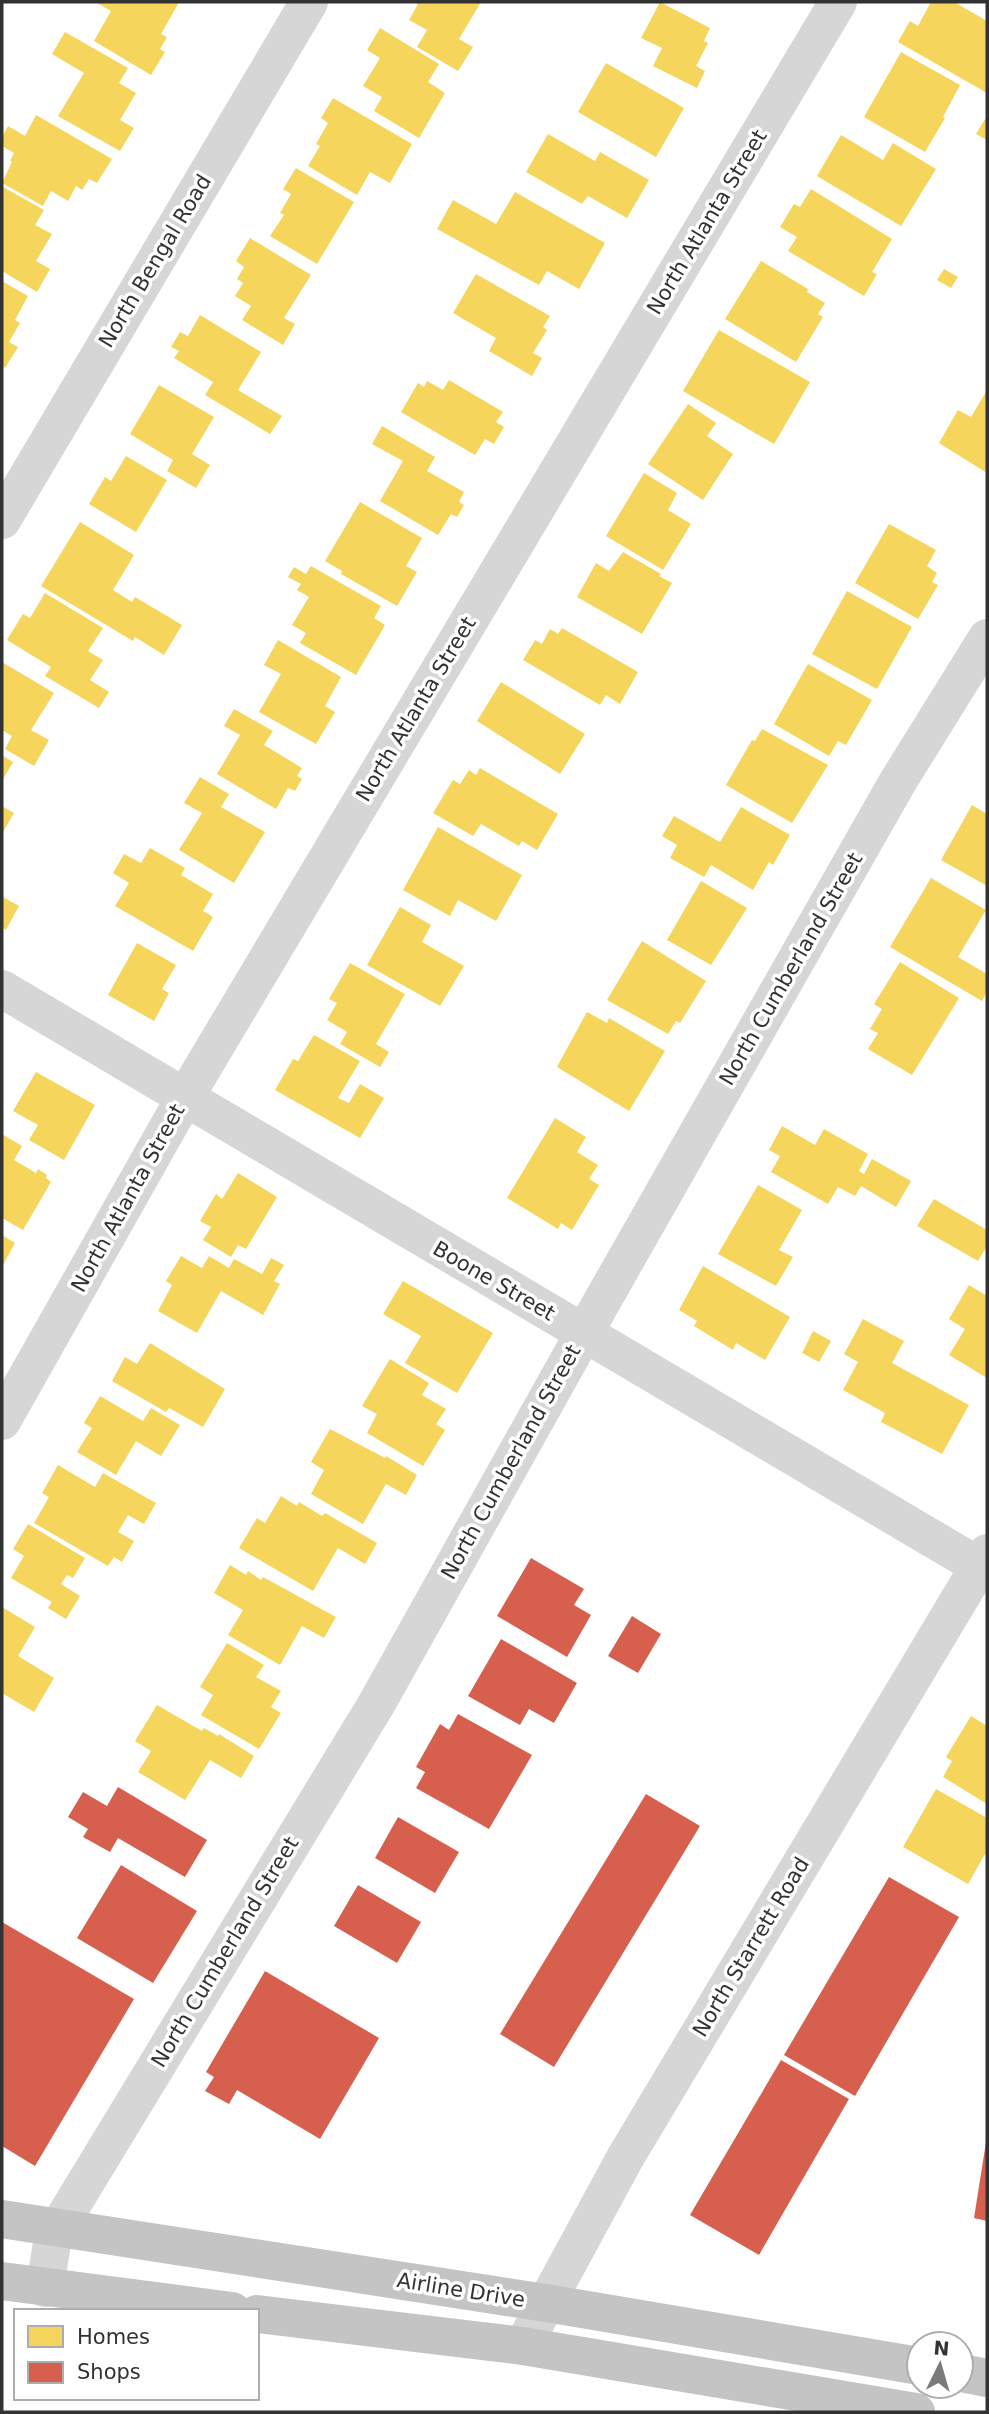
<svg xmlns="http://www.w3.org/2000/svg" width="989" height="2414" font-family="'DejaVu Sans',sans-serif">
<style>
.homes{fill:#f6d55c}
.shops{fill:#d6604d}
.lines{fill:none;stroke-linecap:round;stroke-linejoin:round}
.street{stroke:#d6d6d6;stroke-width:38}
.highway{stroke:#c4c4c4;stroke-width:38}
.labels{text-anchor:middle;stroke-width:7;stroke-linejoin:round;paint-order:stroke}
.street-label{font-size:21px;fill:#323232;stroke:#fff}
</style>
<rect width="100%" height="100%" fill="#fff"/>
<g class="homes">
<path d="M95,2H175L178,4L161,34L167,37L160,49L165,52L151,75L94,41L111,11Z"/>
<path d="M413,2H481L459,39L473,47L458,71L417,47L427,30L409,20L418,4Z"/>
<path d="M660,2L710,28L704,41L708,43L696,66L705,71L697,88L653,66L662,48L641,38Z"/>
<path d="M931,2H954L987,21V93L898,42L910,21L918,26Z"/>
<path d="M380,28L439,64L428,82L445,93L419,138L374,111L382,97L363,86L380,58L367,50Z"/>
<path d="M65,32L128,68L119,83L136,93L120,120L134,128L120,151L58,116L84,73L52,54Z"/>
<path d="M901,52L960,85L943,117L945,118L925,152L864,117Z"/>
<path d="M606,63L684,108L656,157L578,112Z"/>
<path d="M333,98L412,144L390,183L370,172L357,195L308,166L320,146L316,144L328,123L321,118Z"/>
<path d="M36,115L112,159L97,183L89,179L82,190L76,186L68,201L51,191L43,206L2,183L12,162L10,161L14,153L2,146V137L8,126L25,136Z"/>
<path d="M987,116V140L976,134Z"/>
<path d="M548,134L595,161L600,152L649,180L627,218L588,196L582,204L526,172Z"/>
<path d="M841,135L883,160L893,143L936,169L901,226L817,176Z"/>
<path d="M296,168L354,202L317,264L270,236L284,215L280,213L291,194L283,189Z"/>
<path d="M3,187L44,210L35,225L52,234L36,261L50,269L37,292L2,271Z"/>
<path d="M811,189L892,239L872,272L877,274L864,296L788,251L797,237L780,227L794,204L800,207Z"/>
<path d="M515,192L605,243L579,289L547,271L539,285L437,229L453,200L496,224Z"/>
<path d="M250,238L311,275L284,318L295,324L283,345L242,320L251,306L235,296L243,283L237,279L244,267L236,261Z"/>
<path d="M761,261L808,289L807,292L825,303L818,314L823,317L796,362L725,319Z"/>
<path d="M944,269L958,277L951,288L937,280Z"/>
<path d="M476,274L550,316L543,327L547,330L533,353L542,358L532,376L489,351L496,338L453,313Z"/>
<path d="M2,281L28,296L15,320L20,323L9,342L18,347L5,368L2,366Z"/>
<path d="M200,315L261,352L238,390L282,416L270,434L205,395L213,382L174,358L179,351L171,347L180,332L188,336Z"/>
<path d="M719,330L810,382L774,444L683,391Z"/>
<path d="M449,380L503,412L496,422L504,427L494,444L485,439L475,455L401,412L418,383L424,387L427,381L443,390Z"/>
<path d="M159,385L214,417L192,454L210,465L196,488L167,471L173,460L130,434Z"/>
<path d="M987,390V473L939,443L958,410L971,417Z"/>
<path d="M688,404L716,423L707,436L733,454L703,500L648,464Z"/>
<path d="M382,426L435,457L427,471L464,492L459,502L464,505L457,517L451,514L438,535L380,501L403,461L372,444Z"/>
<path d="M126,456L167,480L136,532L89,504L105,477L111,481Z"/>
<path d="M644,473L677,493L668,510L691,524L663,570L606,536Z"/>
<path d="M360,502L422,538L406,566L417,572L397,606L341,574L342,571L325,561Z"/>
<path d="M80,522L134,555L113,590L132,602L135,597L182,625L164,655L135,637L133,641L41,586Z"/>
<path d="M889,524L936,550L927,566L937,573L932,582L938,585L918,619L855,583Z"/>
<path d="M623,552L661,574L659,576L672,583L642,634L577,597L596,563L609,571Z"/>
<path d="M311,566L381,606L374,618L385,625L356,675L300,643L306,633L292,625L309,597L297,590L301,584L288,577L294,567L306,574Z"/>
<path d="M847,591L912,627L877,689L812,654Z"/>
<path d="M45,593L103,628L88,651L103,660L90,680L109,692L99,708L45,676L51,667L7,640L23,614L30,618Z"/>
<path d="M562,628L638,672L620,704L606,695L600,705L523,660L535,640L542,644L550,629L558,634Z"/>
<path d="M278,640L341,677L325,706L335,712L316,744L259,712L281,674L264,665Z"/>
<path d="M2,662L54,693L31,730L49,740L34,766L5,749L12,736L2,730Z"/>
<path d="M808,664L872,700L846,745L838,741L829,756L774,724Z"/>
<path d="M501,682L585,734L560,774L477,721Z"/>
<path d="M234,709L273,731L264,745L302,768L297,776L302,779L295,791L288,788L276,809L217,774L240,735L224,726Z"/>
<path d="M762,729L828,765L792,823L726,785L752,740L755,741Z"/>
<path d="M2,755L13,762L2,781Z"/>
<path d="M480,768L558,814L537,850L522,841L519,846L481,824L473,836L433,813L453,780L460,784L469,770L476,775Z"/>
<path d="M200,777L229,794L221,807L265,832L234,883L179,850L202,813L184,803Z"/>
<path d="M972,805L987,814V886L941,860Z"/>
<path d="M2,806L14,813L2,834Z"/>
<path d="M741,807L790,835L773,865L769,862L753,890L711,865L704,877L670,858L677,845L662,836L674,816L720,842Z"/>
<path d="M438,827L522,875L496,921L458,900L450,916L403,890Z"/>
<path d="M150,848L185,868L181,875L213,894L203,911L213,917L193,951L115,906L129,883L113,873L124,854L141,863Z"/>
<path d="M931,878L986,910L958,957L987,974V991L982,1001L890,947Z"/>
<path d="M701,881L747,908L711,965L667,940Z"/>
<path d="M3,897L19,906L6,930L2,927Z"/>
<path d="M400,907L431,925L422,942L464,966L440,1006L367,965Z"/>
<path d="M642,941L706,981L680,1023L676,1021L668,1034L607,1000Z"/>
<path d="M137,943L176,965L162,989L169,993L154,1021L108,995Z"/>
<path d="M900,962L959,998L912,1075L868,1049L878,1033L870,1029L882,1009L874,1004Z"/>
<path d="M350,963L405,994L376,1044L389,1052L380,1067L340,1044L347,1032L327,1020L337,1003L329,999Z"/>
<path d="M587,1012L607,1023L609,1018L665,1051L629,1111L557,1067Z"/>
<path d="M314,1035L360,1061L338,1098L349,1103L360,1084L384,1098L360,1138L275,1090L293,1059L298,1061Z"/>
<path d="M36,1072L95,1105L64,1160L29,1140L38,1125L13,1111Z"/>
<path d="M555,1118L586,1137L577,1152L598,1165L589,1179L599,1185L572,1230L561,1223L558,1229L507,1198Z"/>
<path d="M782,1126L815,1145L824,1129L868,1154L859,1171L864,1174L872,1159L911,1181L896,1207L861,1186L855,1196L838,1187L828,1204L771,1172L780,1156L769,1150Z"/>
<path d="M2,1134L22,1146L14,1160L36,1173L38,1169L47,1175L46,1178L51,1182L23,1230L2,1218Z"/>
<path d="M238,1173L277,1197L246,1249L238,1245L231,1257L203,1240L211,1227L200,1221L216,1194L222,1199Z"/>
<path d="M758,1185L802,1210L779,1250L793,1257L776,1286L718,1254Z"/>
<path d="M934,1199L987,1230V1246L978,1261L917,1226Z"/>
<path d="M2,1235L15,1243L2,1267Z"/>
<path d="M181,1256L202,1268L209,1256L229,1268L234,1259L262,1274L271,1258L284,1265L274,1281L280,1284L263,1315L221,1291L197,1333L158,1311L172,1285L166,1281Z"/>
<path d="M703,1266L790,1317L765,1360L736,1343L733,1350L694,1326L697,1321L679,1310Z"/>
<path d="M403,1281L493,1333L457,1393L405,1363L421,1336L383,1314Z"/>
<path d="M969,1285L987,1296V1378L949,1355L965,1329L949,1319Z"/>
<path d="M863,1319L904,1341L892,1363L969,1405L942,1454L881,1422L885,1413L843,1390L858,1362L844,1354Z"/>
<path d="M813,1331L831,1341L819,1362L802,1353Z"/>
<path d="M150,1343L225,1389L203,1427L169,1408L166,1412L112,1381L125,1357L137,1364Z"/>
<path d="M390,1359L429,1383L422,1395L446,1409L436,1424L445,1430L423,1466L367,1433L377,1414L362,1406Z"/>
<path d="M100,1396L143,1421L151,1408L180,1425L161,1456L136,1441L116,1475L77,1452L92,1428L84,1423Z"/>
<path d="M330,1429L385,1458L386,1456L417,1475L406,1495L386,1484L363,1524L311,1494L324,1470L311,1462Z"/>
<path d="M58,1465L95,1487L103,1473L156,1503L144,1524L128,1515L118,1532L134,1541L122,1562L114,1557L108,1566L34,1523L49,1497L42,1493Z"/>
<path d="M281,1496L297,1506L299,1502L322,1516L325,1513L377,1543L365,1564L338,1548L313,1591L239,1548L257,1518L265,1523Z"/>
<path d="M28,1524L85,1558L73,1578L67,1575L61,1584L80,1596L66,1619L48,1608L52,1602L11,1578L24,1556L13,1549Z"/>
<path d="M230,1565L246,1575L248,1571L261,1580L263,1577L336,1617L324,1638L302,1626L280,1665L228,1635L243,1610L214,1593Z"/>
<path d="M2,1607L35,1627L18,1656L54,1678L34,1712L2,1693Z"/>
<path d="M227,1643L264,1665L256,1677L281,1691L271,1707L281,1713L259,1749L201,1715L213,1695L200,1687Z"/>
<path d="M157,1705L202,1731L204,1728L218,1736L219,1734L254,1756L241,1778L210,1760L185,1800L138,1772L151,1751L135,1741Z"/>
<path d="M971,1716L987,1726V1804L943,1777L952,1761L946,1757Z"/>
<path d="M936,1789L987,1818V1855L985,1854L968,1884L903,1847Z"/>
</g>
<g class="shops">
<path d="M531,1558L584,1589L574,1605L591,1615L567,1657L497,1616Z"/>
<path d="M632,1616L661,1634L638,1673L608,1656Z"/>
<path d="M501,1639L577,1683L554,1723L529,1709L520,1725L468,1696Z"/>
<path d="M458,1714L532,1755L489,1829L416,1788L425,1772L416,1767L440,1724L449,1730Z"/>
<path d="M118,1787L207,1840L185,1877L118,1838L110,1852L83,1837L88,1829L68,1817L83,1792L107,1806Z"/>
<path d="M646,1794L700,1826L554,2067L500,2034Z"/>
<path d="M398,1817L459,1852L435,1893L375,1858Z"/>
<path d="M121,1865L197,1911L153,1983L77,1938Z"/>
<path d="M889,1877L959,1917L855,2096L784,2055Z"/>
<path d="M358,1885L421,1922L397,1963L334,1926Z"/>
<path d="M2,1922L134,1999L35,2166L2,2146Z"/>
<path d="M265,1971L379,2038L320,2139L237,2090L229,2104L205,2091L214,2077L206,2072Z"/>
<path d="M781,2060L849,2099L759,2255L690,2215Z"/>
<path d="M986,2142H987V2221L974,2218Z"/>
</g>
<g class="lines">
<g class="street">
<path d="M2,520L309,2"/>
<path d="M2,989L987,1571"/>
<path d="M2,1421L184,1099L838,2"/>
<path d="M45,2288L52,2243L58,2228L377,1703L584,1333L897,783L987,638"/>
<path d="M523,2346L625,2158L987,1553"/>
</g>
<g class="highway">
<path d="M2,2219L546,2303L919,2366"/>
<path d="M2,2281L232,2311"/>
<path d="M257,2314L523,2346L916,2412"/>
<path d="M961,2373L987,2378"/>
</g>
</g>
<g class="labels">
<g class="street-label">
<text transform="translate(707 222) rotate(-59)" y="7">North Atlanta Street</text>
<text transform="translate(155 261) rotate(-59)" y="7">North Bengal Road</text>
<text transform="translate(416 709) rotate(-59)" y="7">North Atlanta Street</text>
<text transform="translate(791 969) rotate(-60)" y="7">North Cumberland Street</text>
<text transform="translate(128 1198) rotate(-61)" y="7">North Atlanta Street</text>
<text transform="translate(494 1281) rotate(30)" y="7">Boone Street</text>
<text transform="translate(511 1462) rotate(-61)" y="7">North Cumberland Street</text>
<text transform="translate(751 1947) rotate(-59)" y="7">North Starrett Road</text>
<text transform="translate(225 1952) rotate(-59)" y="7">North Cumberland Street</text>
<text transform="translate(461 2290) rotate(9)" y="7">Airline Drive</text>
</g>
</g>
<rect width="989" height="2414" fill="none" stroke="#323232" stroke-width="7"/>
<rect x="14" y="2309" width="245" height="91" fill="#ffffff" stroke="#adadad" stroke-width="2"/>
<rect x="28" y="2326" width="35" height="21" fill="#f6d55c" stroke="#adadad" stroke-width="2"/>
<text x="77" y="2344" font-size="21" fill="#323232">Homes</text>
<rect x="28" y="2362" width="35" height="21" fill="#d6604d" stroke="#adadad" stroke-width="2"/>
<text x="77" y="2379" font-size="21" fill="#323232">Shops</text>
<g transform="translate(940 2365) rotate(5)"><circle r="33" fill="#ffffff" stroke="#adadad" stroke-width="2"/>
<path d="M0-5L12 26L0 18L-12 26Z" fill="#7a7a7a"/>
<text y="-10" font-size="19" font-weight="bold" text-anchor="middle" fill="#323232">N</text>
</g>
</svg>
